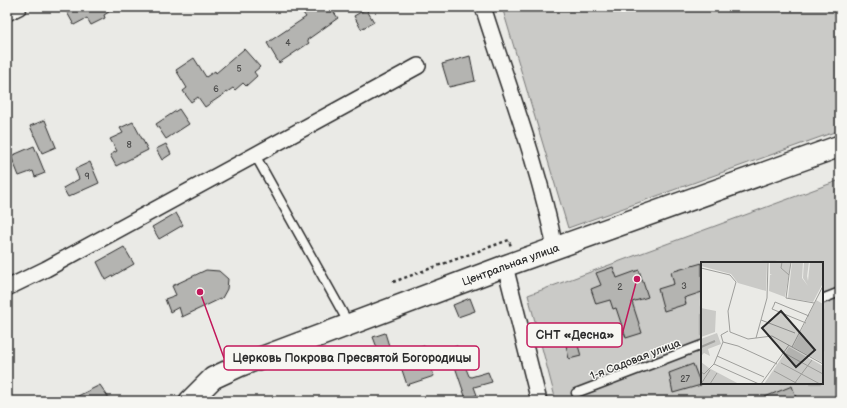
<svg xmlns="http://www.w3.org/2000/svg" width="847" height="408" font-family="'Balsamiq Sans',sans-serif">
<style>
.green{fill:#cacac7;stroke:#7a7a79;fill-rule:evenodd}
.building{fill:#b4b4b1;stroke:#2b2b2b}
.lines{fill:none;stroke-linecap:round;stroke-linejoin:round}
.lane-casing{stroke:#2b2b2b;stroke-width:11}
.street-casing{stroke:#2b2b2b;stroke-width:18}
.secondary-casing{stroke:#2b2b2b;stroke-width:24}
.path{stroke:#2b2b2b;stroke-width:2.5;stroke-dasharray:3 3;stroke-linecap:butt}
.lane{stroke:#f6f6f2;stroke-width:8}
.street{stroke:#f6f6f2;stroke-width:15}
.secondary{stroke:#f6f6f2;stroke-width:21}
.labels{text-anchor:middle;stroke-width:3;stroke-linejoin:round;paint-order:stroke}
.number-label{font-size:9px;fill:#4d4d4c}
.street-label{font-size:11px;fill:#2b2b2b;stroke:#f6f6f2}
.inset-river{fill:none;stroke:#a1a19e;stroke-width:2}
.inset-road{fill:none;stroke:#9e9e9b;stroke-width:1}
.view{fill:#2b2b2b;fill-opacity:0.15;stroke:#2b2b2b;stroke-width:2}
.inset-edge{fill:none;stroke:#2b2b2b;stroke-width:2}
.leader{fill:none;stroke:#c2185b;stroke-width:1.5}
.callout-dot{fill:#c2185b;stroke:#f6f6f2;stroke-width:1.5}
.callout{fill:#f6f6f2;stroke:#c2185b;stroke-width:1.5}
.callout-label{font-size:12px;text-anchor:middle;font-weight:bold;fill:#2b2b2b}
</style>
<rect width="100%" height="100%" fill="#eaeae6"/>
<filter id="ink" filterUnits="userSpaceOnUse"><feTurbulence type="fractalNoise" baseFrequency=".025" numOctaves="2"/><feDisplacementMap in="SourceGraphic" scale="8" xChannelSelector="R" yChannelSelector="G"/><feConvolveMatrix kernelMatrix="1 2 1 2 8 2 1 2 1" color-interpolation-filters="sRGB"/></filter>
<g filter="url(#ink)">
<g class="green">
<path d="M502,7H840V130L568,228Z"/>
<path d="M840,180V401H556L528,295ZM702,263H822V383H702Z"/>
</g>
<g class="building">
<path d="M64,7H117L104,15L105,18L91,25L87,18L74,25Z"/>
<path d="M310,7H330L338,18L307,40L309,43L279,63L267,43L306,17L303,13Z"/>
<path d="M366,9L374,22L361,29L354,16Z"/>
<path d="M244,49L260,67L254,72L257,76L246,86L243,83L235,90L233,88L205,107L198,97L191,102L183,91L187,88L176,70L194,58L206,77L215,71L216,73Z"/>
<path d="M470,56L475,81L449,87L442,64Z"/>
<path d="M179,109L189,124L166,139L156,124Z"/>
<path d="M45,120L56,147L42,153L30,126Z"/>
<path d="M133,122L148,150L116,166L110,155L117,151L110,139L123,133L120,128Z"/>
<path d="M166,144L171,154L162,160L156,149Z"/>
<path d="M34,146L45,173L35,177L33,171L19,176L11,156Z"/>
<path d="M90,162L99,183L68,197L63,188L79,179L75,169Z"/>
<path d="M176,213L183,225L159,239L152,227Z"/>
<path d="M124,247L134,264L106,280L97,262Z"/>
<path d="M702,263V292L684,298L686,304L664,311L658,289L674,284L671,272Z"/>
<path d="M613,267L617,278L639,270L648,297L632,302L642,333L626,338L616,308L613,309L610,300L596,304L591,289L601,285L596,273Z"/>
<path d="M206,270L219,271L228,279L227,289L222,298L182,317L179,307L170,312L165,299L176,295L172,286Z"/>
<path d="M470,298L475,311L458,317L453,305Z"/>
<path d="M385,333L390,349L379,353L373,337Z"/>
<path d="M577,342L581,356L569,359L566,345Z"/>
<path d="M424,346L434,376L407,385L397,355Z"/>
<path d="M457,346L469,376L471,377L488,372L492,382L474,387L477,395L466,399L449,349Z"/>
<path d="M693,364L701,385L673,393L669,373Z"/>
<path d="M100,385L111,401H68Z"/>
<path d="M792,386L796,397L786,401H755Z"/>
</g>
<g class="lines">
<g class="lane-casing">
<g id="lane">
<path d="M255,155L349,324"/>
<path d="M822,299L840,292"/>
<path d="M576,393L702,345"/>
</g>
</g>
<g class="street-casing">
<g id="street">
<path d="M483,7C508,86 539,166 555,248"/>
<path d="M7,13L19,7"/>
<path d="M505,266L539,401"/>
<path d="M7,288L46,269L418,66"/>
</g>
</g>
<g class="secondary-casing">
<g id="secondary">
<path id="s1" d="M190,401L213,378L239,366L505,266L840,146"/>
</g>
</g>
<path class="path" d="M393,282L509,240L511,247"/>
<use href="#lane" class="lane"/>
<use href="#street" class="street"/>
<use href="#secondary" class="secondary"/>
</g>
</g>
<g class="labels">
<g class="number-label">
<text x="288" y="46">4</text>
<text x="239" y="72">5</text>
<text x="216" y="92">6</text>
<text x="129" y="148">8</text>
<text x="87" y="179">9</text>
<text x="684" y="289">3</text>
<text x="620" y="290">2</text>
<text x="685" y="382">27</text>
</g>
<g class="street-label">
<text dy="4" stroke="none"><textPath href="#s1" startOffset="351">Центральная улица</textPath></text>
<text transform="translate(635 359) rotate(-21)" y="4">1-я Садовая улица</text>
</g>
</g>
<g transform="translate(701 262)">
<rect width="122" height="122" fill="#eaeae6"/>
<path d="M0,0L66,1L65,29L37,21L30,12L0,4ZM69,0H90L84,35L68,29L69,13H71L69,12ZM91,0H102L101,16L107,24L102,16L103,0H108L106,14L107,19L109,0H122V21L112,40L87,36ZM115,38L122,42V101L92,85ZM0,46L15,49L14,70L0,75ZM16,71L20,82L7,87L9,94L3,91L0,94V77ZM88,85L122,104V122H63ZM0,100L8,106L38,122H0Z" fill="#cacac7"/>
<path class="inset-river" d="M0,85L14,79"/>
<path class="inset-road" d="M81,0L80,6L88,13L85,36L113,41M0,6L29,13L35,20L27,49L29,70L47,77L71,74L122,102M88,13L90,0M73,43L74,40L108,54M73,43L71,47L105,61M60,58L94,71M55,76L66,36L67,0M22,80L37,84L76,102M91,85L122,24M85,92L122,112M16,94L63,115M80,101L119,122M13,102L58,122M73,109L97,122M0,110L3,112L13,102L22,80L20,73L27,69M0,122L9,108M9,122L16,111M60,122L88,83M93,122L111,98"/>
<path class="view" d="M80,49L114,88L95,105L61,66Z"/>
<rect width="122" height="122" class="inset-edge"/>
</g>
<path class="leader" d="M637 279L622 335M200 292L224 358"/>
<g class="callout-dot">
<circle cx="637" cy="279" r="4"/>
<circle cx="200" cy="292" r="4"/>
</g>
<g class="callout">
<rect x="527" y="323" width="95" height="24" rx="4"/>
<rect x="224" y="346" width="255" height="24" rx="4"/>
</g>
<g class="callout-label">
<text x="575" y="339">СНТ «Десна»</text>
<text x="352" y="362">Церковь Покрова Пресвятой Богородицы</text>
</g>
<rect width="847" height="408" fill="none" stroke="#f6f6f2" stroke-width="24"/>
<rect x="12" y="12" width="823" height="384" fill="none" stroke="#2b2b2b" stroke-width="1.5" filter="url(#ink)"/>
</svg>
